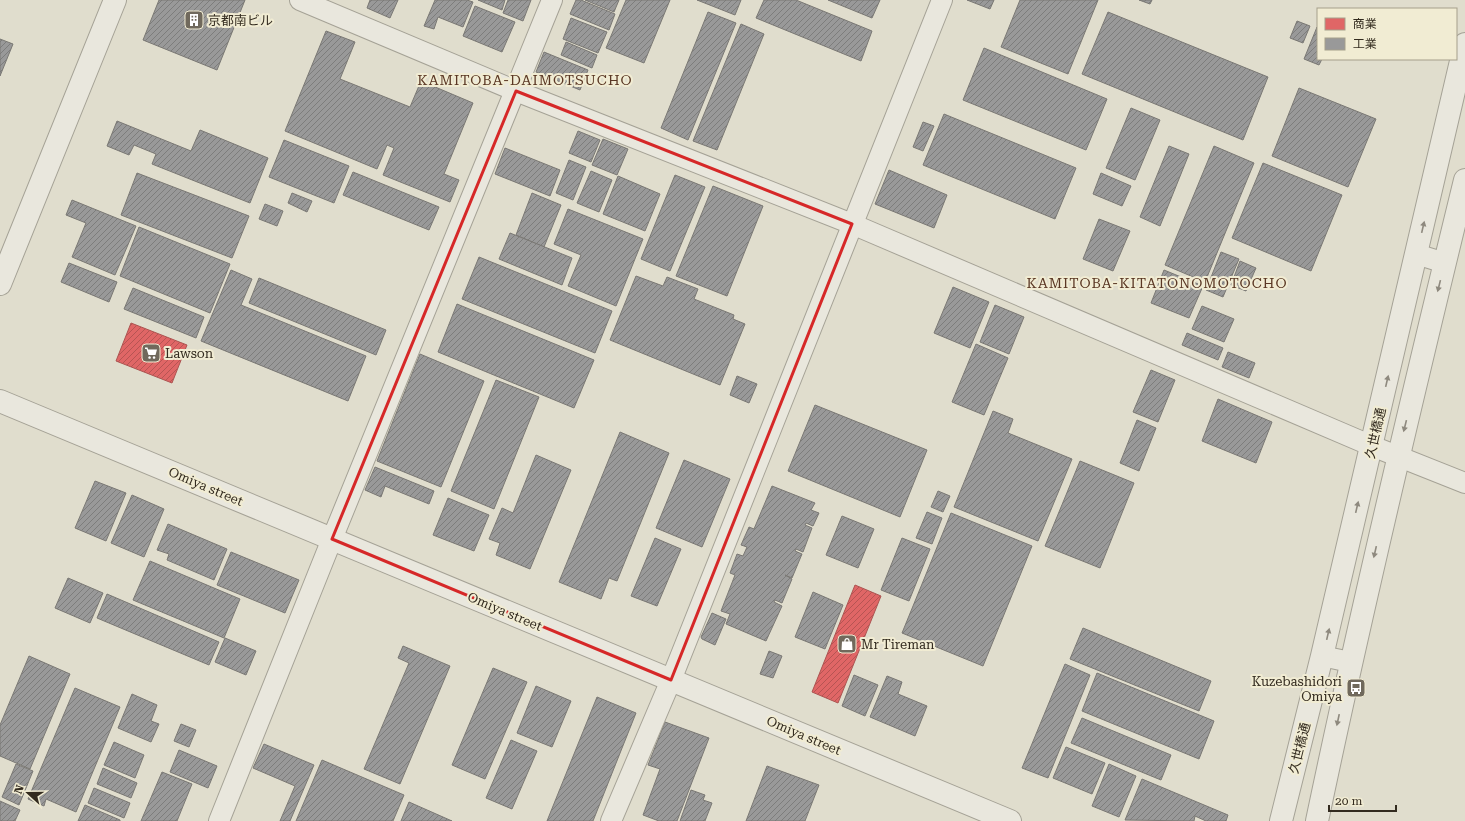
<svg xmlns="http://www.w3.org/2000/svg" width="1465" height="821" font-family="'Roboto Serif','Noto Sans JP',serif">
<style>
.shops{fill:url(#shops-hatch);stroke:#ac5451}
.industry{fill:url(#industry-hatch);stroke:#7a7874}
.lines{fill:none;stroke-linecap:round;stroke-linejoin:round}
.minor-casing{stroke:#a5a296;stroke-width:22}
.tertiary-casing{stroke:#a5a296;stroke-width:24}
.minor{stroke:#e9e7dd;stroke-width:20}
.tertiary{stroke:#e9e7dd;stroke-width:22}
.oneway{fill:#8e897e}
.marked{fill:none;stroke:#d62828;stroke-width:3;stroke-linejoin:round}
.labels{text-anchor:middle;stroke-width:4;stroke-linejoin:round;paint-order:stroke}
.poi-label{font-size:13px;fill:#332b1f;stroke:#f1ecd3;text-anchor:start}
.street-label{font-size:13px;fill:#332b1f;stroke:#f1ecd3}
.neighbourhood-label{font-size:14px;letter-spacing:1px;fill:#5a3724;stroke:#f1ecd3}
</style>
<defs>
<pattern id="shops-hatch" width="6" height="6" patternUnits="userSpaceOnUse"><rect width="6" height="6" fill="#e06666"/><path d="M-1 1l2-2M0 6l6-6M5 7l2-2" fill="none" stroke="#b65453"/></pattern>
<pattern id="industry-hatch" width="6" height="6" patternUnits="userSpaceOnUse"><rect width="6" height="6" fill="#999"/><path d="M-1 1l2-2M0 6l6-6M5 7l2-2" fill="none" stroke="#7d7d7c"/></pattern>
</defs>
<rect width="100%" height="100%" fill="#e0ddcd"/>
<g class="shops">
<path d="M131,323L187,345L172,383L116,361Z"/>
<path d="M855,585L881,596L838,703L812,692Z"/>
</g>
<g class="industry">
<path d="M159,0H245L217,70L143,40Z"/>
<path d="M370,0H398L390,18L367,8Z"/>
<path d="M435,0H467L473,2L463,27L438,17L434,29L424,26Z"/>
<path d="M478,0H505L502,10Z"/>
<path d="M508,0H531L523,21L503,13Z"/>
<path d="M576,0H581L615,14L609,30L570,14Z"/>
<path d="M585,0H619L614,12Z"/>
<path d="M626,0H670L644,63L606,48Z"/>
<path d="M697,0H741L735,15Z"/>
<path d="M764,0H796L872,31L861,61L756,18Z"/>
<path d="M828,0H880L872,18Z"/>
<path d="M967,0H994L990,9Z"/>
<path d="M1020,0H1098L1068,74L1001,47Z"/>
<path d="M1139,0H1152L1150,4Z"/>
<path d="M475,6L515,22L502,52L463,36Z"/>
<path d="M708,12L736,23L688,140L661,128Z"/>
<path d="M1108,12L1268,77L1243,140L1082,74Z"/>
<path d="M571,18L607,32L598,53L563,39Z"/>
<path d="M1297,21L1310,26L1303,43L1290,38Z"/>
<path d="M741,24L764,34L717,150L693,141Z"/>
<path d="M1317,27L1318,59H1322L1319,65L1304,59Z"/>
<path d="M326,31L355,42L340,79L410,107L421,81L473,103L444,174L459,180L450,202L383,175L394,148L387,145L377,169L285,131Z"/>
<path d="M0,39L13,44L0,76Z"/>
<path d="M566,42L597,55L592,68L561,55Z"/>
<path d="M984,48L1107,99L1086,150L963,100Z"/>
<path d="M544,52L588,70L580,90L536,72Z"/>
<path d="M1299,88L1376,119L1348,187L1272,156Z"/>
<path d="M1131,108L1160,120L1135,180L1106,168Z"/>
<path d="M944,114L1076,168L1055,219L923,165Z"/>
<path d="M117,121L191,151L200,130L268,158L250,203L152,164L156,154L134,145L129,155L107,146Z"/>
<path d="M923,122L934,126L923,151L913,147Z"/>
<path d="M578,131L600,140L591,162L569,153Z"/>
<path d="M603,139L628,149L617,175L592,165Z"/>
<path d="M284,140L349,166L334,203L269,177Z"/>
<path d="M1169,146L1189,154L1160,226L1140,217Z"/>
<path d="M1214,146L1254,163L1205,282L1165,265Z"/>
<path d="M505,148L560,170L550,196L495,174Z"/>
<path d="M569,160L586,167L573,200L556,193Z"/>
<path d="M1263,163L1342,195L1311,271L1232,238Z"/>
<path d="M889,170L947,195L934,228L875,204Z"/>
<path d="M591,171L612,180L599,212L577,203Z"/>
<path d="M353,172L439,207L429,230L343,195Z"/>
<path d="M137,173L249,216L232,258L121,215Z"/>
<path d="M1101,173L1131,186L1122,206L1093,194Z"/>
<path d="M675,175L705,187L670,271L641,259Z"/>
<path d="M618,176L660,194L645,231L603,214Z"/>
<path d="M713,186L763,206L727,296L676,276Z"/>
<path d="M292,193L312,201L307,212L288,203Z"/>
<path d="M532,193L561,205L544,247L516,235Z"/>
<path d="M72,200L136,226L115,275L72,257L86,223L66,215Z"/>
<path d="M265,204L283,211L277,226L259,219Z"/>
<path d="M568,209L643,239L616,306L568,286L581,255L554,244Z"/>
<path d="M1099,219L1130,231L1113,271L1083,259Z"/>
<path d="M139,227L230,264L210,313L120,276Z"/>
<path d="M510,233L572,258L562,285L499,259Z"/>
<path d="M1221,252L1239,259L1223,297L1206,290Z"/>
<path d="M479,257L612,311L595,353L462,299Z"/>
<path d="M1240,261L1256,268L1246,291L1231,285Z"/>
<path d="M69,263L117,282L109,302L61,282Z"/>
<path d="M231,270L252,279L241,305L366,356L348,401L201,341Z"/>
<path d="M1164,270L1203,286L1189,318L1151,303Z"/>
<path d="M636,276L663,286L667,277L698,289L694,299L734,315L733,319L745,324L720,385L610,340Z"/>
<path d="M259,278L386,330L376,355L249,303Z"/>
<path d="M953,287L989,302L970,348L934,333Z"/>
<path d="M133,288L204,317L196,338L124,309Z"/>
<path d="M457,304L594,360L574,408L438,352Z"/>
<path d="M995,305L1024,317L1009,354L980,342Z"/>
<path d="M1202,306L1234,319L1224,342L1192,329Z"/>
<path d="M1187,333L1223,348L1218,360L1182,345Z"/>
<path d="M976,344L1008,358L984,415L952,402Z"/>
<path d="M1228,352L1255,363L1249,378L1222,367Z"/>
<path d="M420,354L484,381L441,487L377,461Z"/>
<path d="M1151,370L1175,380L1158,422L1133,412Z"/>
<path d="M737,376L757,384L749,403L730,395Z"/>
<path d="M496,380L539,397L494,509L451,491Z"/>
<path d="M1218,399L1272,422L1256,463L1202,441Z"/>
<path d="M815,405L927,450L900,517L788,471Z"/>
<path d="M993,411L1013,419L1008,433L1072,459L1038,541L954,507Z"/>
<path d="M1137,420L1156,428L1139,471L1120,463Z"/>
<path d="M620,432L669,453L617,581L609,578L601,599L559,582Z"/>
<path d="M536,455L571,470L530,569L496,555L500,543L489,539L502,508L513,513Z"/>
<path d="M684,460L730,479L702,547L656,528Z"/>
<path d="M1080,461L1134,483L1100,568L1045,546Z"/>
<path d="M375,467L434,491L429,504L385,486L381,497L365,490Z"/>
<path d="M95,481L126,493L106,541L75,528Z"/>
<path d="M772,486L815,503L811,510L819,513L813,526L806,523L805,525L812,528L803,552L796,549L795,551L802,554L792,578L785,575L792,579L782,603L775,600L774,602L782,606L766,641L726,624L730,614L721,611L735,575L730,573L737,554L743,556L747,547L741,545L749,527L754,529Z"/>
<path d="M938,491L950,496L943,512L931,507Z"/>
<path d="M132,495L164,509L144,557L111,543Z"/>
<path d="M448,498L489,515L474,551L433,535Z"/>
<path d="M927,512L942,518L932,544L916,538Z"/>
<path d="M951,513L1032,546L983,666L902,633Z"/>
<path d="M842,516L874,529L858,568L826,555Z"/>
<path d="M168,524L227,549L214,580L167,560L169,554L157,550Z"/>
<path d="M655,538L681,549L657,606L631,596Z"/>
<path d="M902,538L930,549L909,601L881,590Z"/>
<path d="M231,552L299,580L285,613L217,585Z"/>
<path d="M150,561L240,599L224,638L133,600Z"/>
<path d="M68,578L103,593L90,623L55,608Z"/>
<path d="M813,592L843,605L825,649L795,637Z"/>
<path d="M107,594L219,642L209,665L97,618Z"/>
<path d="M712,613L726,619L715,645L702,639L701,637Z"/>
<path d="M1083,628L1211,681L1199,711L1070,659Z"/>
<path d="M225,638L256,651L246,675L215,662Z"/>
<path d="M403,646L450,666L400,784L364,769L409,663L398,658Z"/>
<path d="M769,651L782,656L773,678L760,674Z"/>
<path d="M29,656L70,674L30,769L0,756V725Z"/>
<path d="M1065,664L1090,675L1048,778L1022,768Z"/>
<path d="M493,668L527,682L485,779L452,765Z"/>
<path d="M1097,673L1214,721L1199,759L1082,711Z"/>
<path d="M854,675L878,685L865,716L842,706Z"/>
<path d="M887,676L902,682L898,694L927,706L915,736L870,717Z"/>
<path d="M536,686L571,701L552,747L517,733Z"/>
<path d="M75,688L120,707L76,812L46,799L44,806L28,799Z"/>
<path d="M132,694L157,705L151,721L159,724L151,742L118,728Z"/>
<path d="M597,697L636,713L593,821H547Z"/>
<path d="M1082,718L1171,755L1161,780L1071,743Z"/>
<path d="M665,722L709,738L677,821H659L643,815L660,769L648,765Z"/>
<path d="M181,724L196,730L189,747L174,741Z"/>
<path d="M511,740L537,751L512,809L486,798Z"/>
<path d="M114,742L144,755L135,778L104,765Z"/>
<path d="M264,744L314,765L290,821H280L295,786L253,768Z"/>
<path d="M1066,747L1105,763L1092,794L1053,778Z"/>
<path d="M179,750L217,766L208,788L170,772Z"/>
<path d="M322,760L404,795L393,821H296Z"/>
<path d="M16,764L33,771L19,805L2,797Z"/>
<path d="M1109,764L1136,776L1119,817L1092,806Z"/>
<path d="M767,766L819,785L805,821H746Z"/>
<path d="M103,768L137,783L131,798L97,784Z"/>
<path d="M162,772L192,784L177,821H141Z"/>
<path d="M1142,779L1228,815L1226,821H1206L1195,816L1194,821L1125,820Z"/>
<path d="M94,788L130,803L124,818L88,803Z"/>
<path d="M691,790L705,795L703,800L712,803L705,821H680Z"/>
<path d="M0,801L20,810L15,821H0Z"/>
<path d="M409,802L452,821H401Z"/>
<path d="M85,805L120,820V821H78Z"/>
</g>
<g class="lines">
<g class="minor-casing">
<g id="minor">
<path d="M300,0L516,91L852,224L1372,446L1465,483"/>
<path d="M1416,254L1445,263"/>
<path d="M1322,656L1350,662"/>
<path d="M219,821L332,539L552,0"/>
<path d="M611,821L671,680L942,0"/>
</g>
</g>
<g class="tertiary-casing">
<g id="tertiary">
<path d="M0,284L115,0"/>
<path d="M0,401L1010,821"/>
<path d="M1281,821L1322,656L1465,44"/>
<path d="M1317,821C1362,606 1413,393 1465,180"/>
</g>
</g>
<use href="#minor" class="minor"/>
<use href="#tertiary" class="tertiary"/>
</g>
<defs><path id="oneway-solid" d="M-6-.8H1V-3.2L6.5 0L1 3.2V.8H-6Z"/></defs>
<g class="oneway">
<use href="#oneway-solid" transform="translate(1423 227) rotate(-77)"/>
<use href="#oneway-solid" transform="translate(1439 286) rotate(104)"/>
<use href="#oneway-solid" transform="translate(1387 381) rotate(-77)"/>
<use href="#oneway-solid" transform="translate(1405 426) rotate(104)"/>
<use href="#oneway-solid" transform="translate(1357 507) rotate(-77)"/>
<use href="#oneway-solid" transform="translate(1375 552) rotate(103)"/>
<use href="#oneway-solid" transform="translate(1328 634) rotate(-77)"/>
<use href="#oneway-solid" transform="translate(1338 720) rotate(102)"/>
</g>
<path class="marked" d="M516,91L852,224L671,680L332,539Z"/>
<defs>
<g id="building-square" transform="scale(1)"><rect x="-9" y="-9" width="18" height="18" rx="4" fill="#70695c" stroke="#f1ecd3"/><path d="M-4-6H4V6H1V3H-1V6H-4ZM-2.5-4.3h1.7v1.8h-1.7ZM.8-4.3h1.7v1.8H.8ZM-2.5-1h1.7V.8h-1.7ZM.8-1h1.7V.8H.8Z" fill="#fff"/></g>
<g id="supermarket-square" transform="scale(1)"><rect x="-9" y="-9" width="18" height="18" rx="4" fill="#70695c" stroke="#f1ecd3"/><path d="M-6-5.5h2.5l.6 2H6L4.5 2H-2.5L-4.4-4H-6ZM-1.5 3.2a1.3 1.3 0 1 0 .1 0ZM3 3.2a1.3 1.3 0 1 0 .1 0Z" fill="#fff"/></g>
<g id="shop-square" transform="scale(1)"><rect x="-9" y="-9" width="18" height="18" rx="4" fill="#70695c" stroke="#f1ecd3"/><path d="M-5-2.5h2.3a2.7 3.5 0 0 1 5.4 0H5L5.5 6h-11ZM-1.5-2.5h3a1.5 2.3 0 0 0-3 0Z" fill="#fff"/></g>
<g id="bus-square" transform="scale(1)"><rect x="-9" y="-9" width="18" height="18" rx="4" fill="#70695c" stroke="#f1ecd3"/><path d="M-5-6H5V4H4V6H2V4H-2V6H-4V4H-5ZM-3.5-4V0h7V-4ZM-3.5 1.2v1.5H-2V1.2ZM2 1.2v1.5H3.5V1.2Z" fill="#fff"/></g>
</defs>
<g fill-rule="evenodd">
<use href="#building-square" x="194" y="20"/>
<use href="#supermarket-square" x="151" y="353"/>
<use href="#shop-square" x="847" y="644"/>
<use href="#bus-square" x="1356" y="688"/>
</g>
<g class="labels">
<g class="poi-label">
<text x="208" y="25">京都南ビル</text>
<text x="165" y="358">Lawson</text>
<text x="861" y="649">Mr Tireman</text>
<text x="1342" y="686" text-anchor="end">Kuzebashidori<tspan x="1342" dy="15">Omiya</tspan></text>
</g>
<g class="street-label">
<text transform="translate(1375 433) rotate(-77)" y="5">久世橋通</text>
<text transform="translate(206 486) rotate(23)" y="5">Omiya street</text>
<text transform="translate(505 611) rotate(23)" y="5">Omiya street</text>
<text transform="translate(804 735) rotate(23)" y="5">Omiya street</text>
<text transform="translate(1299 748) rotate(-76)" y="5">久世橋通</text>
</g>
<g class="neighbourhood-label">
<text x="525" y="85">KAMITOBA-DAIMOTSUCHO</text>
<text x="1157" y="288">KAMITOBA-KITATONOMOTOCHO</text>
</g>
</g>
<rect x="1317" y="8" width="140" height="52" fill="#f1ecd3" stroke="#a59f8b"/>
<rect x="1325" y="18" width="20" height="12" fill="#e06666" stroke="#a59f8b"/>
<text x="1353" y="28" font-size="12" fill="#332b1f">商業</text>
<rect x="1325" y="38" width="20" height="12" fill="#999999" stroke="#a59f8b"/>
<text x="1353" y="48" font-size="12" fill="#332b1f">工業</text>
<g transform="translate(28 793) rotate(291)" stroke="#f1ecd3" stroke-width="3" paint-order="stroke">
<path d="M0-3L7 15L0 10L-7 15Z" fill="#332b1f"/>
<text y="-6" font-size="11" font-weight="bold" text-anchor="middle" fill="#332b1f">N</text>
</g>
<path d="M1329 805v6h67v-6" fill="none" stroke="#332b1f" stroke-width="2"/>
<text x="1335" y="805" font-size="12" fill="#332b1f" stroke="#f1ecd3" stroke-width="3" paint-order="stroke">20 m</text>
</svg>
